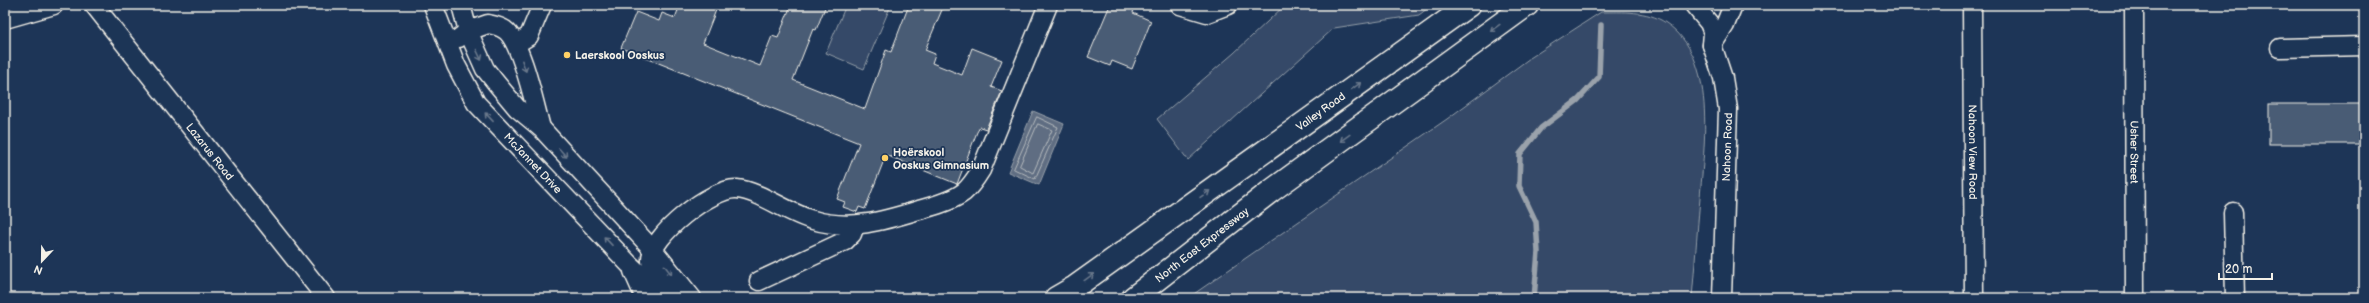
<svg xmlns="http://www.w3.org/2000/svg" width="2369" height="303" font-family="'Balsamiq Sans',sans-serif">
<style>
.green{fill:#354a67;stroke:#949ea8}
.water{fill:#5e6d82;stroke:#9aa2ab}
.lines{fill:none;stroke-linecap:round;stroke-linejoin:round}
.shore{stroke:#b8bcbf;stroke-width:1}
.stream{stroke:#9aa2ab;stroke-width:5.5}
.building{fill:#485b74;stroke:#f4f1e8}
.minor-casing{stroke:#f4f1e8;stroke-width:21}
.highway-casing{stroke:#f4f1e8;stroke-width:25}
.minor{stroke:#1d3557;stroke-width:18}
.highway{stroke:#1d3557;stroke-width:22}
.oneway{stroke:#68778a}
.poi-dot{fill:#ffd166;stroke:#1d3557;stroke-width:1.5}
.labels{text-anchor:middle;stroke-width:3.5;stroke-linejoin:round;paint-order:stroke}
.poi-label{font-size:11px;font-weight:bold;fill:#f4f1e8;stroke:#1d3557;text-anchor:start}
.street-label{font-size:11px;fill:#f4f1e8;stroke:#1d3557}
</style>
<rect width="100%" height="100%" fill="#1d3557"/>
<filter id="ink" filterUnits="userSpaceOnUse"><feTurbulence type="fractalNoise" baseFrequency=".025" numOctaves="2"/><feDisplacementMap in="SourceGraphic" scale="8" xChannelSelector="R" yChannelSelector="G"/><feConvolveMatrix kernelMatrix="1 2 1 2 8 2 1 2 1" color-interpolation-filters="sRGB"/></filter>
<g filter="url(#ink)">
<g class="green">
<path d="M846,5H891L864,69L826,53Z"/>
<path d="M1285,5H1432L1419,15L1334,28L1188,160L1157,119L1234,53Z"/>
<path d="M1601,12C1622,12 1647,10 1666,23C1718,58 1704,145 1700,198C1697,232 1695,265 1692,298H1188L1447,119L1530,58Z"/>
</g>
<path class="water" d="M1033,111L1064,124L1039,185L1008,172Z"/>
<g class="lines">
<g class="shore">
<path d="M1037,117L1058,127L1035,179L1014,169Z"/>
<path d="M1038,124L1052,130L1033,173L1020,166Z"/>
</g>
<path class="stream" d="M1534,298L1538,252L1536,222L1519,186L1520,154L1541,128L1578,100L1599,77L1601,25"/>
</g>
<g class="building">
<path d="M680,5H718L703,43L760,66L772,36L778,38L791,5H826L816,30L813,29L793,80L865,109L886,50L891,52L909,5H944L925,50L935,54L932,63L962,75L972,48L1002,60L991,87L1002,91L986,129L980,127L977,132L957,184L886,155L865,209L859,207L857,212L843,207L845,202L837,199L859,143L621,48L636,12L659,21L662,13L675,18Z"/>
<path d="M1110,5H1125L1134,9L1133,13L1151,21L1132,69L1112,61L1110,66L1088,57Z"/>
<rect x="2269" y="104" width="95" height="40"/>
</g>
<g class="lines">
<g class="minor-casing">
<g id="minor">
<path id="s1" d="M94,5L326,298"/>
<path id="s2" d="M433,5L456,65L476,103L629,264L660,293"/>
<path d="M461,5L468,31L485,69L497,84L517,108L541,128L654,251L692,298"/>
<path d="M1180,5L1207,13L1228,5"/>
<path d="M1694,5L1709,23L1713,33L1712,45L1723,78L1728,109L1722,298"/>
<path id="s3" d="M1972,5L1974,298"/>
<path id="s4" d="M2134,5L2135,298"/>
<path d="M5,19L54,5"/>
<path d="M459,38L468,31L488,24C493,25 501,27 505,30C522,42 535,107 541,128"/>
<path d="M516,44L529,36L542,5"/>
<path d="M1712,45L1725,25L1733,5"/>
<path d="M2280,48L2364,46"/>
<path d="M2233,212L2235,298"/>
<path d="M633,271L645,298"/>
<path d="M759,281L845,241L852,234L855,225"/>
<path d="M670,298C664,285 652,275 651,261C649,236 713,187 737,189C760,191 789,214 813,220C850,231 883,221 919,210C934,206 952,201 964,192C971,186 976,178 981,170L1048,5"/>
</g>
</g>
<g class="highway-casing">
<g id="highway">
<path id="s5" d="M1056,298L1075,287L1469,5"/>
<path id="s6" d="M1133,298L1271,191L1527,5"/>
</g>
</g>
<use href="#minor" class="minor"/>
<use href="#highway" class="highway"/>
</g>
<defs><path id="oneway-shaft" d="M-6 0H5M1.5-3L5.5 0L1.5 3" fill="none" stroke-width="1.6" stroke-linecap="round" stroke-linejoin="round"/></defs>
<g class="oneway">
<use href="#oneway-shaft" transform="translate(1495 28) rotate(144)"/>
<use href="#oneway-shaft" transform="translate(479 55) rotate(65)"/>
<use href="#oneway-shaft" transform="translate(524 66) rotate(70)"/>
<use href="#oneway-shaft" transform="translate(1356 86) rotate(-36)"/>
<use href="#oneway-shaft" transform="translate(489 117) rotate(-133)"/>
<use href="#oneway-shaft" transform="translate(1345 138) rotate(144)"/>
<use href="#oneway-shaft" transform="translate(563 153) rotate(48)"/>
<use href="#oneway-shaft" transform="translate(1205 194) rotate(-35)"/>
<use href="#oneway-shaft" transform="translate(608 241) rotate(-133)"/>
<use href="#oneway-shaft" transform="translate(668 270) rotate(52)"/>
<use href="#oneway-shaft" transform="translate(1089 277) rotate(-36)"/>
</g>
</g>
<g class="poi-dot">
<circle cx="567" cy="55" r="4"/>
<circle cx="885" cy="158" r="4"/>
</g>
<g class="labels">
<g class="poi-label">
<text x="575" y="59">Laerskool Ooskus</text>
<text x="893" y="156">Hoërskool<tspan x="893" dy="13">Ooskus Gimnasium</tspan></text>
</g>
<g class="street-label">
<text dy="4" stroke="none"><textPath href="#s5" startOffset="324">Valley Road</textPath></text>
<text transform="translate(1727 147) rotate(-88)" y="4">Nahoon Road</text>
<text dy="4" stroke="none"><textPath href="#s1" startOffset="187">Lazarus Road</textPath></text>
<text dy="4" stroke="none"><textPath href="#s3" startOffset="147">Nahoon View Road</textPath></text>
<text dy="4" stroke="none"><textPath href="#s4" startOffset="147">Usher Street</textPath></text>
<text dy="4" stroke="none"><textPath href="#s2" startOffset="190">McJannet Drive</textPath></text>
<text dy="4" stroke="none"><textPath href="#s6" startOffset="87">North East Expressway</textPath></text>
</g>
</g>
<rect width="2369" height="303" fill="none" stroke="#1d3557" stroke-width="20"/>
<rect x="10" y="10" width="2349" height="283" fill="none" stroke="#f4f1e8" stroke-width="1.5" filter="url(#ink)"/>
<g transform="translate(42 261) rotate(202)" stroke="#1d3557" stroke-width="3" paint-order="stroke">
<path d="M0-3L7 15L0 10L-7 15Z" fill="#f4f1e8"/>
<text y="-6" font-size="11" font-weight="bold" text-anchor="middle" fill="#f4f1e8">N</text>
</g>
<path d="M2219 273v6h53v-6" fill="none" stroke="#f4f1e8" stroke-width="2"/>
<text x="2225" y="273" font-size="12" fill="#f4f1e8" stroke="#1d3557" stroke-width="3" paint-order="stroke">20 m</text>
</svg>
